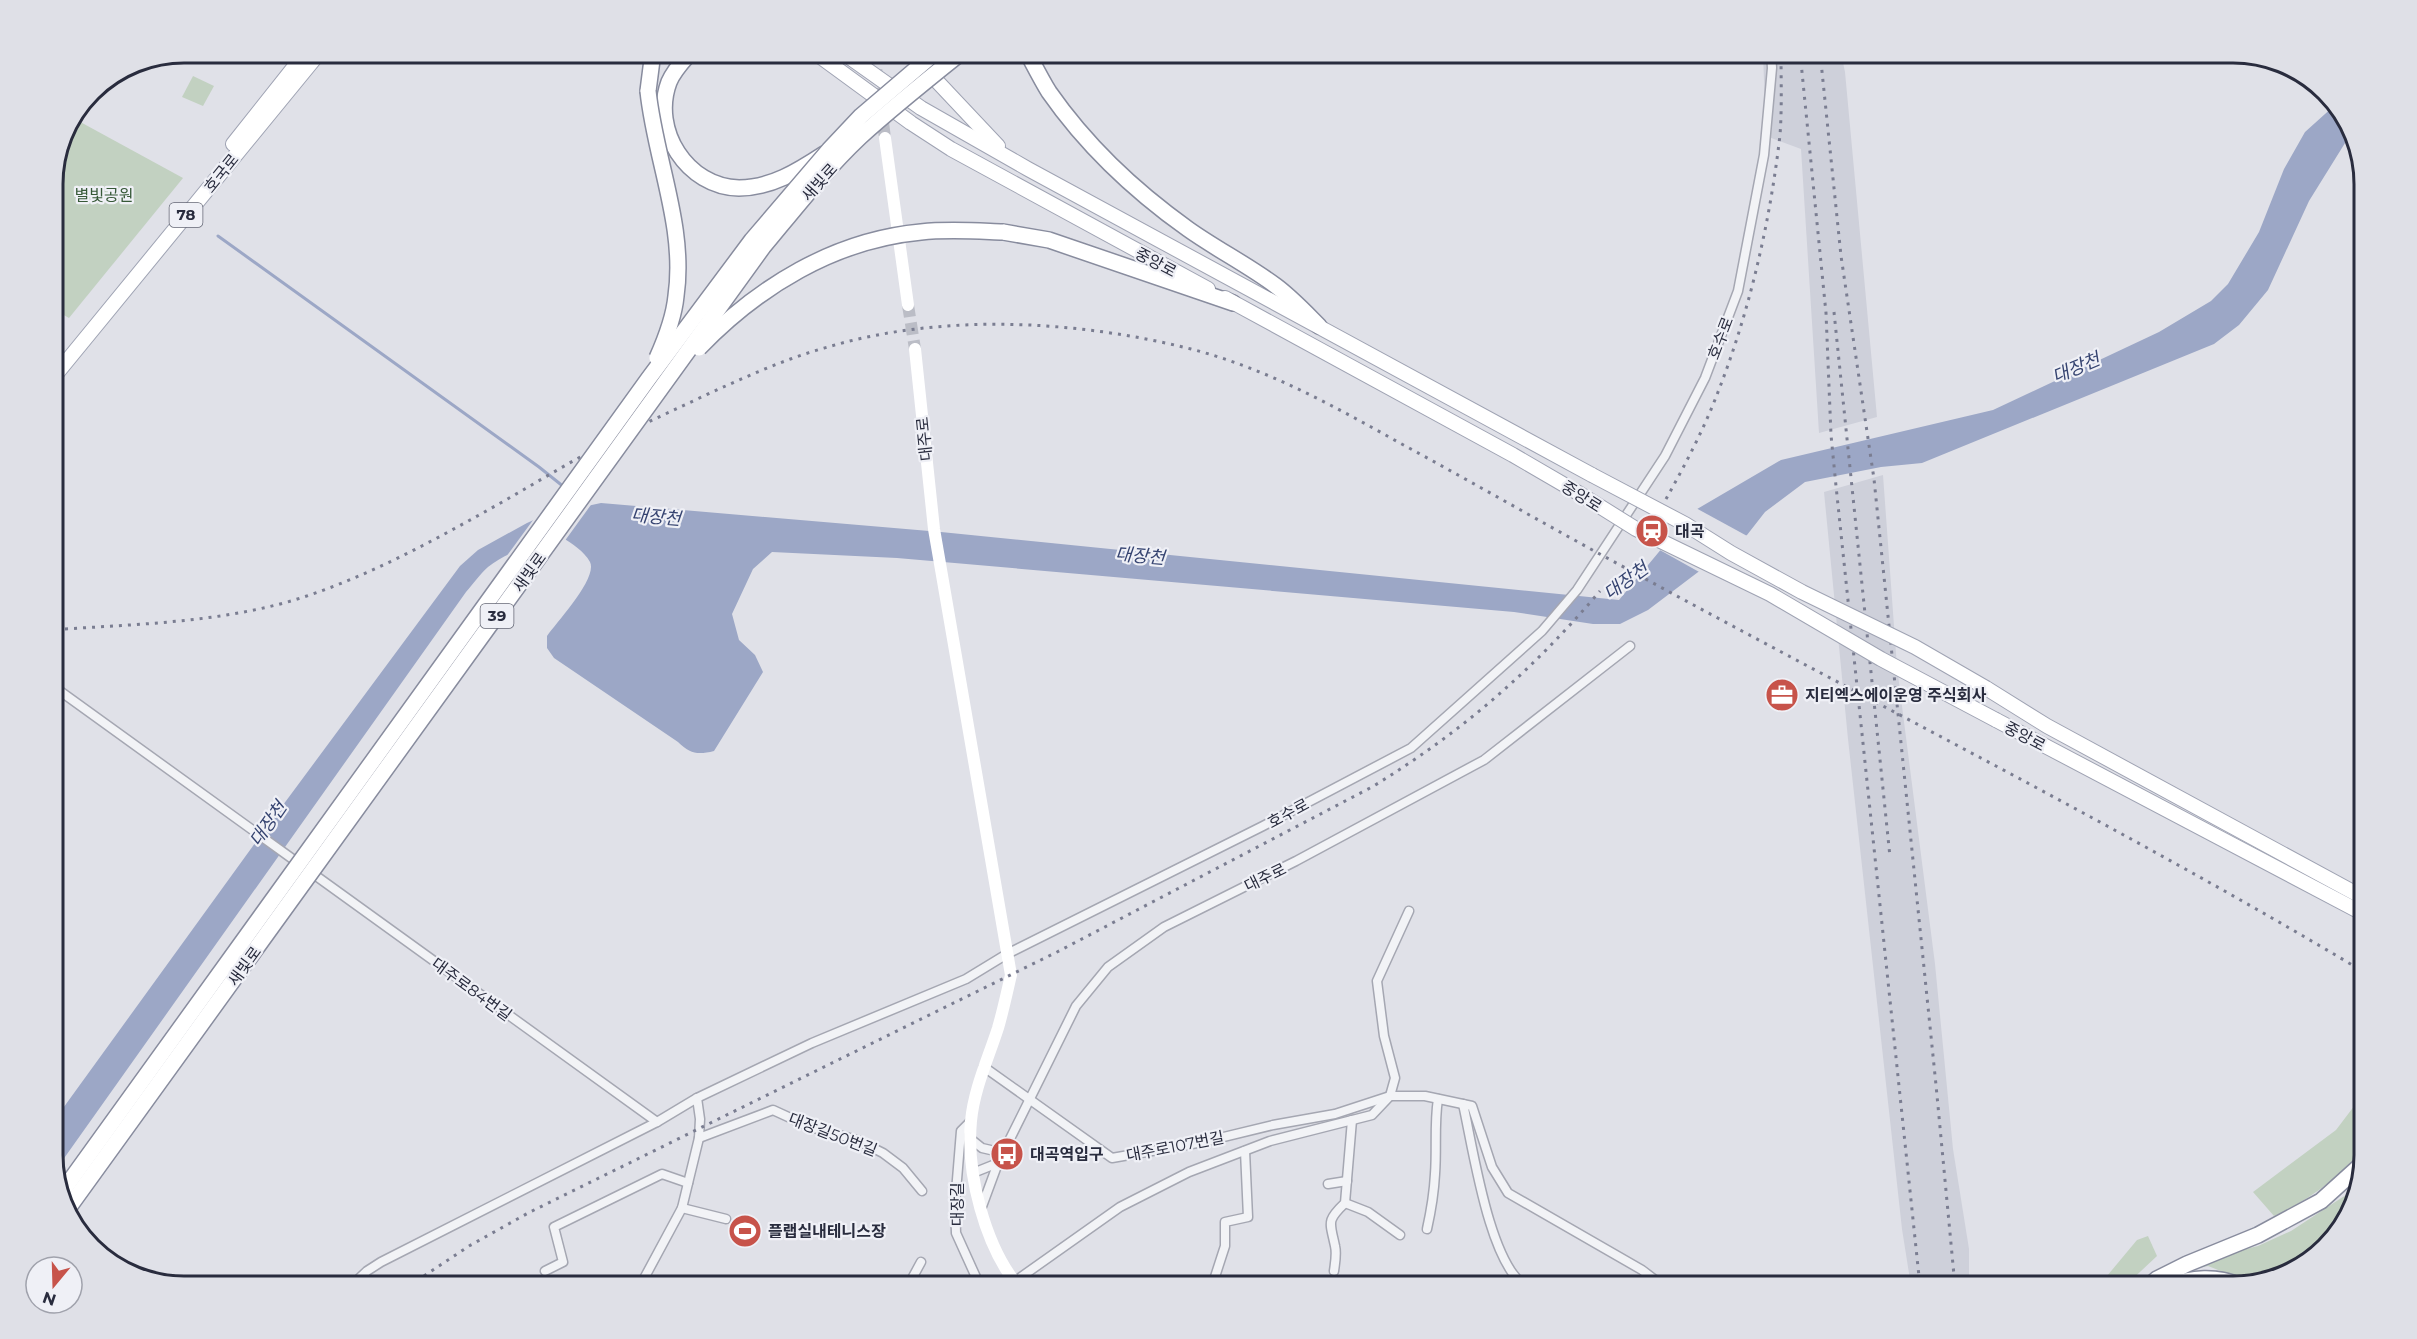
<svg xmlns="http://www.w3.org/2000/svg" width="2417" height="1339" font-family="Montserrat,'Noto Sans KR',sans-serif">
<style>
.built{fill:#ced0da}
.green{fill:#c2d1c1}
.water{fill:#9ca7c6}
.pier{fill:#e0e1e8}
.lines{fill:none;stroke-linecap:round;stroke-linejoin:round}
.stream{stroke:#9ca7c6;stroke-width:3}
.secondary-tunnel{stroke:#bbbdc6;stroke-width:12;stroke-dasharray:12 6;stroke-linecap:butt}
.street-casing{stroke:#a5a7b2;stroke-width:11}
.primary-casing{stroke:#9fa3b3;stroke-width:16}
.highway-casing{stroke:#888c9e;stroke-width:18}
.street{stroke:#f2f3f6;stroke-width:8}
.secondary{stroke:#fff;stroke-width:12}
.primary{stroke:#fff;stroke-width:14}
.highway{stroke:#fff;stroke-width:15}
.rail{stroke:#7a7d91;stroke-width:3;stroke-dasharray:3 6;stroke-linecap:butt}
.primary-bridge-casing{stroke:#9fa3b3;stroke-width:16;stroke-linecap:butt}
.highway-bridge-casing{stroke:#888c9e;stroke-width:18;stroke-linecap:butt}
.primary-bridge{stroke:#fff;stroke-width:14}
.highway-bridge{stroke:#fff;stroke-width:15}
.labels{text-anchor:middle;stroke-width:4.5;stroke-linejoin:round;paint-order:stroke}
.shield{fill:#eff0f6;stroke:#646775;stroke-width:1.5}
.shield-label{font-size:15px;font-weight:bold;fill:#292c3e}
.street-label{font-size:16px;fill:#292c3e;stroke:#eff0f6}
.park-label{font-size:16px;fill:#375938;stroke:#eff0f6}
.poi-label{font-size:16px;font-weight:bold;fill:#292c3e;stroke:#eff0f6;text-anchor:start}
.water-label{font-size:18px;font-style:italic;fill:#354370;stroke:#eff0f6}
.rim{fill:none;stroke:#292c3e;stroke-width:3}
</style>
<rect width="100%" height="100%" fill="#e0e1e8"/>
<g class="built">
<path d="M1763,53H1841L1845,72L1877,417L1819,433L1801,149L1766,136Z"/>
<path d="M1883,475L1897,667L1935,964L1953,1149L1969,1249V1286H1911L1902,1229L1848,739L1824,492Z"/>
</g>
<g class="green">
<path d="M193,76L214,86L203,106L182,97Z"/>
<path d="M73,118L183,178L69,318L53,309V176L63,134Z"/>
<path d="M2364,1093V1147C2341,1177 2309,1200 2274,1216L2253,1192L2336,1130Z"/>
<path d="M2355,1189L2347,1220L2299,1269L2249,1282L2208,1266L2184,1271L2222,1255L2258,1246L2291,1231Z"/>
<path d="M2148,1236L2157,1256L2125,1286H2101L2102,1282L2137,1240Z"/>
</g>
<path class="water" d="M2335,105L2342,111L2350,135L2309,201L2268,290L2239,325L2214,344L1922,463L1881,467L1805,482L1765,512L1747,535L1648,610L1620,624H1593L1514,612L897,558L772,552L753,569L732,614L739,640L755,655L763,672L714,751C698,755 690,754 678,742L554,658L547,648V636C557,622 598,578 590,562C584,551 572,544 562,537C537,544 509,550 488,567C480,574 473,584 466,592L55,1171L53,1163V1122L266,828L460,566L478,550L527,523L545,515L601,503L941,532L1619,600L1692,512L1781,460L1993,410L2159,332L2211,301L2228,284L2259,232L2284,169L2305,132Z"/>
<g class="pier">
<path d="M593,502L564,542L562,540L527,550L503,561L536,516Z"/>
<path d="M1694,507L1749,537L1701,573L1658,549Z"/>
</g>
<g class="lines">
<path class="stream" d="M218,236L539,467L564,487"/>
<g class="secondary-tunnel">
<path d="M874,52L885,138"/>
<path d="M908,305L915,349"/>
</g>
<g class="street-casing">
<g id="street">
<path d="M53,686L657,1122"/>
<path d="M984,1067L1112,1158L1203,1142L1273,1125L1335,1114L1390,1096H1425L1472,1106L1492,1167L1508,1193L1642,1270L1663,1286"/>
<path d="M1463,1104C1473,1148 1489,1262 1525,1286"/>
<path d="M971,1121L961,1131L955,1204L956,1233L980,1286"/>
<path d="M699,1138L773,1110L810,1127L857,1140L883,1153L903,1168L922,1191"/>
<path d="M972,1140L982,1148L995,1151L1007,1145"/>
<path d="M973,1173L998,1163L1076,1006L1108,967L1164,927L1296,861L1484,760L1630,646"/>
<path d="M1328,1184L1347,1181"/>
<path d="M1345,1203L1368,1212L1400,1235"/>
<path d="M682,1208L726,1219"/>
<path d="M981,1209L998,1163"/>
<path d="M1427,1229C1431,1211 1434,1193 1435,1174C1437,1148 1434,1124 1438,1099"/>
<path d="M545,1271L563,1262L554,1227L662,1174L688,1183"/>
<path d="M1334,1271C1335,1263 1337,1254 1335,1246C1330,1222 1326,1221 1345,1203L1352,1120"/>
<path d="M351,1286L367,1271L381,1262L657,1122L697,1098L812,1043L966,979L1007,954L1263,826L1411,748L1542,631L1577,590L1665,456L1705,378L1738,291L1764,155L1772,68L1771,52"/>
<path d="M640,1286L682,1208L699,1138L700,1119L697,1098"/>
<path d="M908,1286L921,1262"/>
<path d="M1003,1286L1014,1282L1120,1207L1189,1172L1270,1141L1372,1115L1390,1096L1395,1078L1384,1036L1377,981L1409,911"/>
<path d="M1212,1286L1225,1246V1222L1248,1217L1245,1151"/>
</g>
</g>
<g class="primary-casing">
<g id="primary">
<path d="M814,52L911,123L951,149L1208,289"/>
<path d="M842,52L921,108L1028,169L1592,475"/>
<path d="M917,52L933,77L998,146"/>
<path d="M233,144L306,52"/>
<path d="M1225,298L1513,455L1580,494"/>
<path d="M53,378L320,52"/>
<path d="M1986,688L2047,726L2364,898"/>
<path d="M1996,720L2364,914"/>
</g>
</g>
<g class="highway-casing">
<g id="highway">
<path d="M691,52C683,61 674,70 669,82C651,130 687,187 739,188C771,188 798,171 824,154"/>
<path d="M1027,52C1034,65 1041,79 1049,92C1086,145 1136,192 1188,229C1216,249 1248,265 1276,286C1292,298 1305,312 1319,326"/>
<path d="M648,91L653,52"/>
<path d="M1003,232L1049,240L1233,303"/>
<path d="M2149,1286L2157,1279L2187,1264L2258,1235L2321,1201L2362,1164"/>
<path d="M2170,1286C2191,1277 2217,1276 2238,1285"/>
</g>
</g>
<use href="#street" class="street"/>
<g class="secondary">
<path d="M885,138L908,305"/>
<path d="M915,349L934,529L1011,975C1007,992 1003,1011 998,1028C988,1059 974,1089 971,1121C966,1173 985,1246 1018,1286"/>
</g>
<use href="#primary" class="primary"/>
<use href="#highway" class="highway"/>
<g class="rail">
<path d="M1800,52L1826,313L1831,435L1836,486L1920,1286"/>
<path d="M1820,52L1841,256L1874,479L1936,1085L1955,1286"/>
<path d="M1834,312L1890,857"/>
<path d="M1666,499C1685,465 1704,429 1718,392C1750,310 1770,222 1780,135C1782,108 1781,80 1781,52"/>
<path d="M65,629C142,624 217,622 291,601C364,579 431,542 497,505C541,480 584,453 630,431C656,418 683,406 710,393C748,376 787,358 828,347C942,313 1076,320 1191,349C1265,368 1332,405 1398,442C1472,482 1546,525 1620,565C1868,701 2122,827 2364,972"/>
<path d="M409,1286L469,1246L530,1212L1057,952L1372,787C1463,731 1531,672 1600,591"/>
</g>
<g class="primary-bridge-casing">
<g id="primary-bridge">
<path d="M1592,475L1685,524L1731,553L1802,592L1915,647L1986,688"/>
<path d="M1580,494L1636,529L1770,594L1881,659L1996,720"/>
</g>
</g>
<g class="highway-bridge-casing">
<g id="highway-bridge">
<path d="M648,91C655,159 686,227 676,296C674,317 666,338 657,358"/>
<path d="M699,348C758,287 834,240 921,232C948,229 976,231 1003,232"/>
<path d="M62,1192L649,378L752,240L829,150L861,116L936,52"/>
<path d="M67,1210L763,247C794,210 825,170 860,137C893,107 927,80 962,52"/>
</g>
</g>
<use href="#primary-bridge" class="primary-bridge"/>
<use href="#highway-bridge" class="highway-bridge"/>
</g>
<defs>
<g id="station-disc" transform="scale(1.725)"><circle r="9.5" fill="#c7534a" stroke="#eff0f6"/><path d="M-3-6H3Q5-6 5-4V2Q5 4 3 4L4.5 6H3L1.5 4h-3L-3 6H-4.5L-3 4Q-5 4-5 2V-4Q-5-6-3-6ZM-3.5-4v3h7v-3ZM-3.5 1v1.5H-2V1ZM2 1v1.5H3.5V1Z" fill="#fff"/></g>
<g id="office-disc" transform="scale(1.725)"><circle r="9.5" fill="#c7534a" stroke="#eff0f6"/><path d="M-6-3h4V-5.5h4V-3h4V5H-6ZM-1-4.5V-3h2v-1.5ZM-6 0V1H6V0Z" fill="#fff"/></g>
<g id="bus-disc" transform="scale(1.725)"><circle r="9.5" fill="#c7534a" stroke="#eff0f6"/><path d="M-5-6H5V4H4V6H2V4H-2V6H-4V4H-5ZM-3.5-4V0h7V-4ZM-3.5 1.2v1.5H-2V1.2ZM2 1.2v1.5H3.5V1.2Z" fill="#fff"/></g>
<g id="stadium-disc" transform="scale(1.725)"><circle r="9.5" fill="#c7534a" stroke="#eff0f6"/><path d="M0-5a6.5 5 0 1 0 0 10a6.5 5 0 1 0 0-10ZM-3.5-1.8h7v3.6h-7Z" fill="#fff"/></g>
</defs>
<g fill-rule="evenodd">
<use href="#station-disc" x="1652" y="531"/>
<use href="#office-disc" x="1782" y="695"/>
<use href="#bus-disc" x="1007" y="1154"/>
<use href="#stadium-disc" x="745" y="1231"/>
</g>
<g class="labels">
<g class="shield">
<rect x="169.5" y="203" width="33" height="24" rx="4.5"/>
<rect x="480.5" y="604" width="33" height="24" rx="4.5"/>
</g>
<g class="shield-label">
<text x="186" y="220">78</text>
<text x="497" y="621">39</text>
</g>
<g class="street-label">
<text transform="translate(221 173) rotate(-51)" y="6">호국로</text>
<text transform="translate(819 182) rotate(-48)" y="6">새빛로</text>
<text transform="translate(1156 262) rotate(28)" y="6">중앙로</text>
<text transform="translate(1720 338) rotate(-69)" y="6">호수로</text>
<text transform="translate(924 439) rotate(-96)" y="6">대주로</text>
<text transform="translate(1582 496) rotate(32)" y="6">중앙로</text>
<text transform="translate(529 572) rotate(-54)" y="6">새빛로</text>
<text transform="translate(2025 736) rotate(28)" y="6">중앙로</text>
<text transform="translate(1288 813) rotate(-28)" y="6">호수로</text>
<text transform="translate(1265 877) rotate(-26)" y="6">대주로</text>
<text transform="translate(244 966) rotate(-54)" y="6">새빛로</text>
<text transform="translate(472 989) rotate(36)" y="6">대주로84번길</text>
<text transform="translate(833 1134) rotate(21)" y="6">대장길50번길</text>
<text transform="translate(1175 1146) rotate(-11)" y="6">대주로107번길</text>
<text transform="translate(957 1204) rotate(-90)" y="6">대장길</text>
</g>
<g class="park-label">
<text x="104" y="201">별빛공원</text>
</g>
<g class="poi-label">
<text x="1675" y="537">대곡</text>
<text x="1805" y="701">지티엑스에이운영 주식회사</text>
<text x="1030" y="1160">대곡역입구</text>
<text x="768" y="1237">플랩실내테니스장</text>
</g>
<g class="water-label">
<text transform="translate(2076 368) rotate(-23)" y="6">대장천</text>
<text transform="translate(656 517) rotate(5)" y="6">대장천</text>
<text transform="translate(1140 556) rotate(5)" y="6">대장천</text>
<text transform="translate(1626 581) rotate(-36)" y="6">대장천</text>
<text transform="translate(268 824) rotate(-55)" y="6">대장천</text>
</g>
</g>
<path d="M0 0H2417V1339H0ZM184 63H2233A121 121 0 0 1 2354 184V1155A121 121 0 0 1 2233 1276H184A121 121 0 0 1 63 1155V184A121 121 0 0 1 184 63Z" fill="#dfe0e7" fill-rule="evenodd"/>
<path class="rim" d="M184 63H2233A121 121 0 0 1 2354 184V1155A121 121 0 0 1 2233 1276H184A121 121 0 0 1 63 1155V184A121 121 0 0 1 184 63Z"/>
<g transform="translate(54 1285) rotate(199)"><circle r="28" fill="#eff0f6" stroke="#a0a2ac" stroke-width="1.5"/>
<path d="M0-4.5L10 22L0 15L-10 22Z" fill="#c7534a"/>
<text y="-9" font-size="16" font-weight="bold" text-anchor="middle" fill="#292c3e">N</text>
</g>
</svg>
